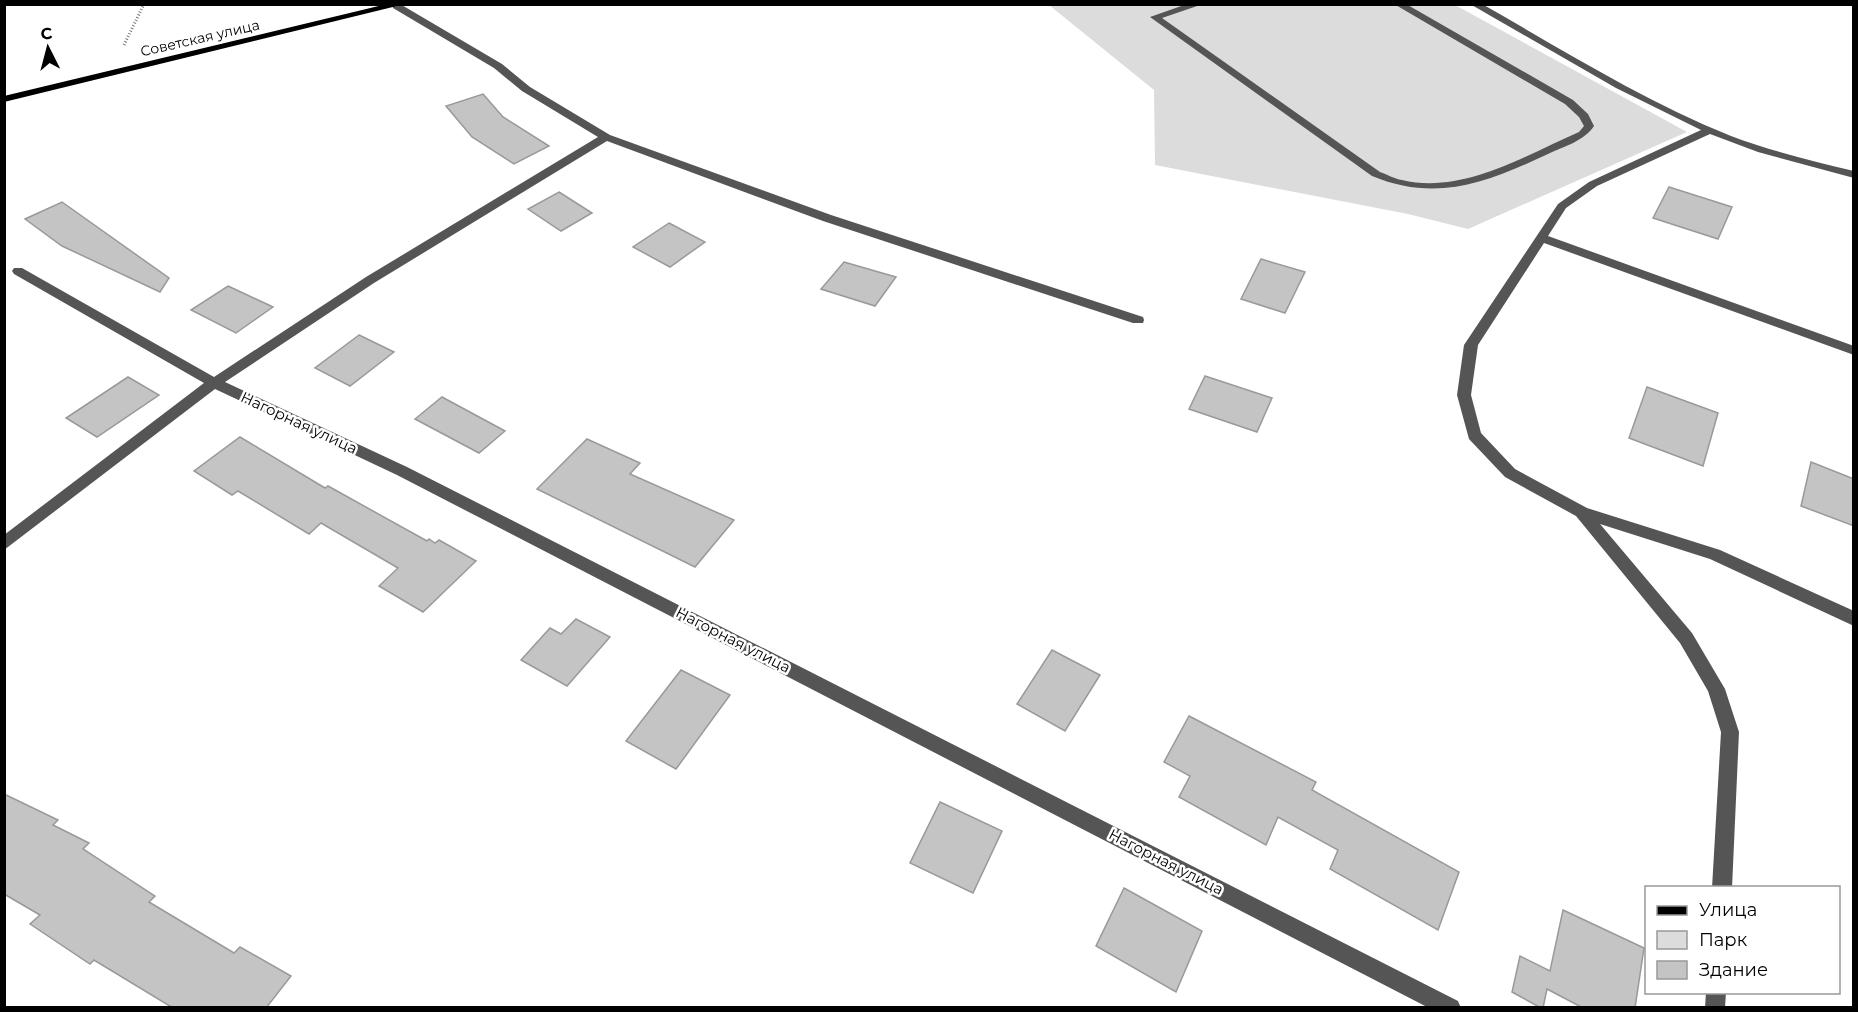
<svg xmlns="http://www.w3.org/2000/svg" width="1858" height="1012" font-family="Montserrat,sans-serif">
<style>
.green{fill:#dcdcdc}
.building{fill:#c4c4c4;stroke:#999;stroke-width:1.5}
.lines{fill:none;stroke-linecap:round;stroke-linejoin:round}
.path{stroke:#777;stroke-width:3;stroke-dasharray:1 2;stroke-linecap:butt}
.minor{fill:#555;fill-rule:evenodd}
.major{fill:#000;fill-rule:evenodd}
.labels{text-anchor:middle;stroke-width:5;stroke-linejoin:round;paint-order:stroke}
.far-street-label{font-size:14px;fill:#000;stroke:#fff}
.street-label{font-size:15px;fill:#000;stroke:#fff}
</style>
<rect width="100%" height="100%" fill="#fff"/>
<path class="green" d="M1049,5H1455L1687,132L1468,229L1408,214L1155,165L1154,90Z"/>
<g class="building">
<path d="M483,94L503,117L549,146L514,164L472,137L446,106Z"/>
<path d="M1669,187L1732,207L1718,239L1653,218Z"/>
<path d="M559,192L592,213L561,231L528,209Z"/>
<path d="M62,202L169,278L160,292L62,246L25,219Z"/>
<path d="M669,223L705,242L670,267L633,247Z"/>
<path d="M1261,259L1305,272L1285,313L1241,299Z"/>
<path d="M844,262L882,273L896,277L875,306L821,289Z"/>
<path d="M228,286L273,307L236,333L191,310Z"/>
<path d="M359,335L394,352L350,386L315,368Z"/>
<path d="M1205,376L1272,398L1257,432L1189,409Z"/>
<path d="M128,377L159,395L97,437L66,418Z"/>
<path d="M1647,387L1718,413L1703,466L1629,438Z"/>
<path d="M442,397L505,431L479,453L415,419Z"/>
<path d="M240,437L325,488L328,486L427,541L429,539L435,543L439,540L476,561L423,612L379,586L398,568L321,523L309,534L238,491L232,495L194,471Z"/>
<path d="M587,439L640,463L630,474L734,520L695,567L537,489Z"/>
<path d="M1811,462L1854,479V526L1801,506Z"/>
<path d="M576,619L610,637L567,686L521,660L550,628L561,634Z"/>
<path d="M1052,650L1100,675L1065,731L1017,704Z"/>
<path d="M681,670L730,695L676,769L626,741Z"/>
<path d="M1189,716L1316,782L1312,790L1459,872L1438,930L1330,869L1338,850L1278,817L1266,845L1179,797L1190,776L1164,762Z"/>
<path d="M4,794L58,820L53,825L89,843L83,849L155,896L149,902L234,953L240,947L291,976L266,1008H173L94,960L90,964L30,924L40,915L4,894Z"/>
<path d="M940,802L1002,831L973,893L910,863Z"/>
<path d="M1124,888L1202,931L1176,992L1096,946Z"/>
<path d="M1563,910L1644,948L1635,1008H1583L1547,989L1543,1008H1541L1512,992L1520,956L1550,971Z"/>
</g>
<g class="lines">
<path class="path" d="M124,45L144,4"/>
<g class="minor">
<path d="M392,4H400L502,64L530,87L610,135L831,215L1143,317L1144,320L1143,323H1133L823,221L607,141L374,283L225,382L407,467L1458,1001L1461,1008H1429L397,475L215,389L4,550V535L204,383L14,274L12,271L14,268H22L214,377L366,277L598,137L522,91L494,68L393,8Z"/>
<path d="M1187,4H1203L1162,18L1380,172C1387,174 1394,179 1402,180C1462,195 1526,155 1579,132L1584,126L1579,117L1565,104L1394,4H1406L1573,100L1588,114L1594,126C1584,141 1565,146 1548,154C1488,182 1437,203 1372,176L1150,17Z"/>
<path d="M1470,4H1482C1563,50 1644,101 1731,136C1771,151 1812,161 1854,171V178L1758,152L1710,134L1597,186L1566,208L1548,236L1854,346V355L1544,243L1478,345L1471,395L1481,433L1515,469L1587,508L1720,550L1854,611V626L1710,559L1600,524L1692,633L1725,689L1739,732L1732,888H1712L1721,732L1708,691L1680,643L1576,516L1505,477L1469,439L1457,395L1464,345L1558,204L1589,182L1701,130L1616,88Z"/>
<path d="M1706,992H1726L1725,1008H1705Z"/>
</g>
<path class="major" d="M387,4H405L4,102V96Z"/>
</g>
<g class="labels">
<g class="far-street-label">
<text transform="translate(200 38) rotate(-13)" y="5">Советская улица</text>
</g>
<g class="street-label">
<text transform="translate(299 423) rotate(25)" y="5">Нагорная улица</text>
<text transform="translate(733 640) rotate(27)" y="5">Нагорная улица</text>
<text transform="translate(1166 862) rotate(27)" y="5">Нагорная улица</text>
</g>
</g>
<rect width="1858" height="1012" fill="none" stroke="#000000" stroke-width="12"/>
<rect x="1645" y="886" width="195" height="108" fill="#ffffff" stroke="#999999" stroke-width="1.5"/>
<rect x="1657" y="906" width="30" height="9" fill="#000000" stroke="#999999" stroke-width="1.5"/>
<text x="1699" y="916" font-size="18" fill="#000000">Улица</text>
<rect x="1657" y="931" width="30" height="18" fill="#dcdcdc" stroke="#999999" stroke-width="1.5"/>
<text x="1699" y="946" font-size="18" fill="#000000">Парк</text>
<rect x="1657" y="961" width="30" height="18" fill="#c4c4c4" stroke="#999999" stroke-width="1.5"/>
<text x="1699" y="976" font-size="18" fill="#000000">Здание</text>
<g transform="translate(48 48) rotate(354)" stroke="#ffffff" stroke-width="4.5" paint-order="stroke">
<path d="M0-4.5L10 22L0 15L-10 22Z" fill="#000000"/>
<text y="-9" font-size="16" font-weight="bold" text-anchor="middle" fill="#000000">С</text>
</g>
</svg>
